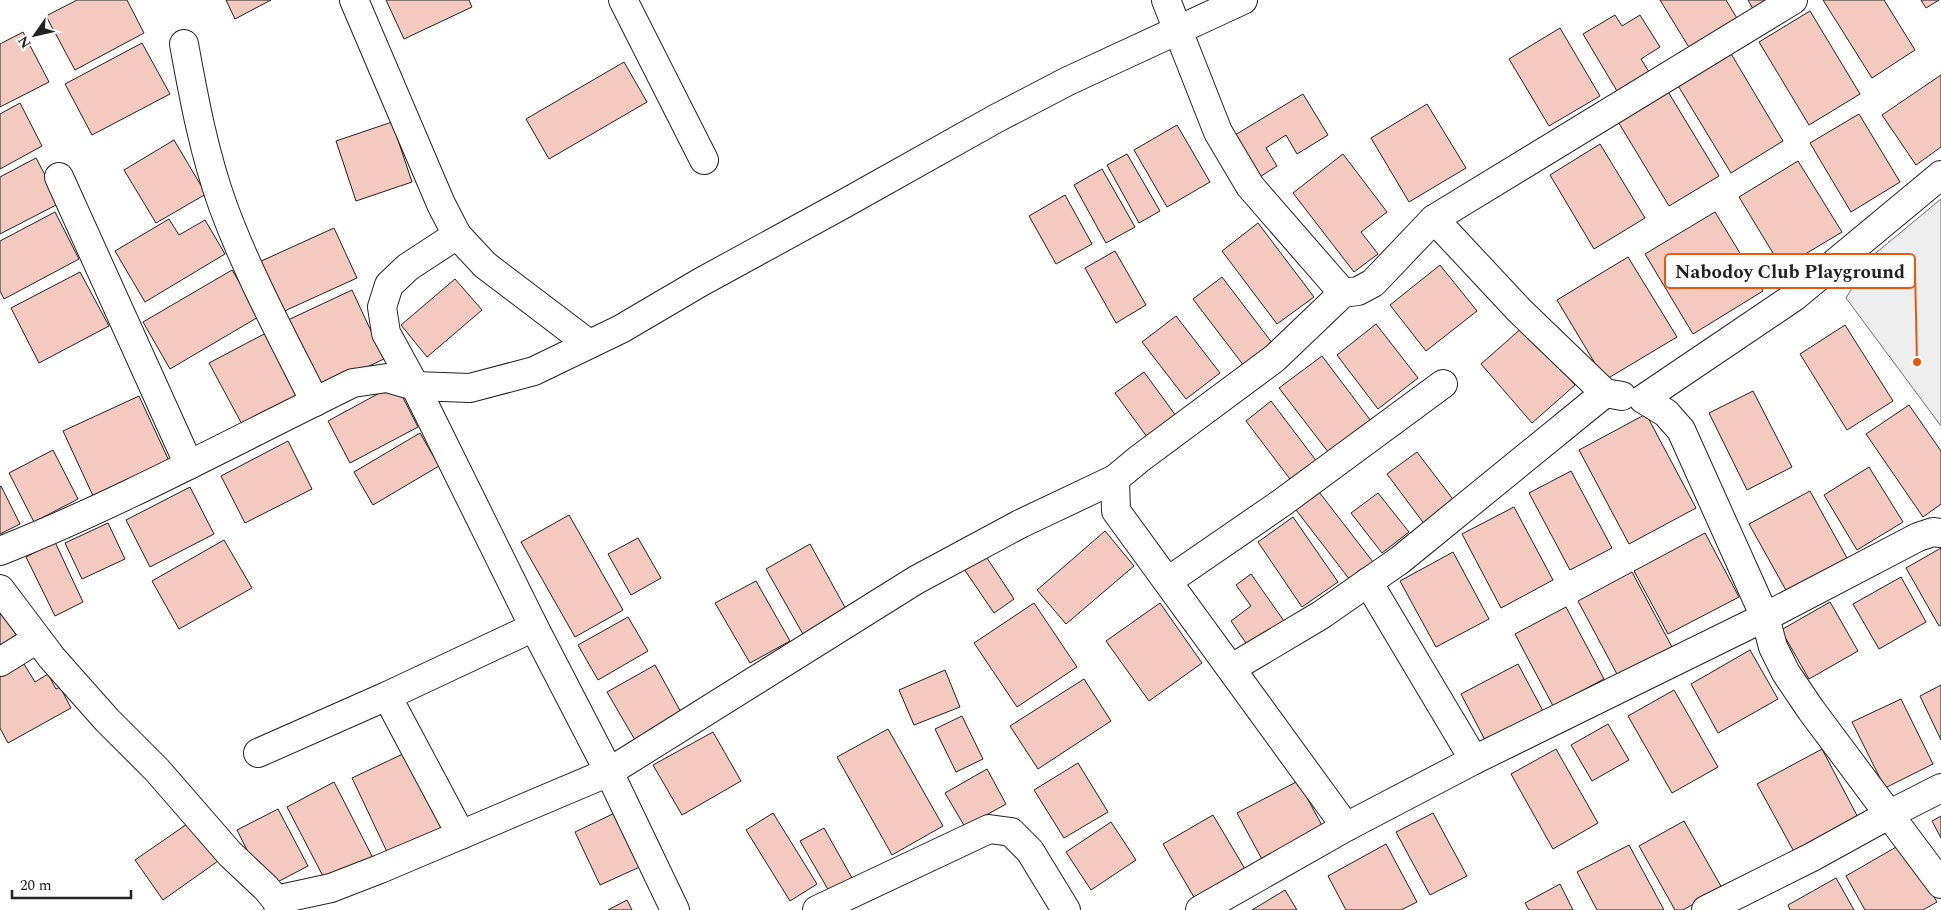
<svg xmlns="http://www.w3.org/2000/svg" width="1941" height="910" font-family="Spectral,serif">
<style>
.green{fill:#eee;stroke:#6f6f6f}
.building{fill:#f3c9c0;stroke:#222}
.lines{fill:none;stroke-linecap:round;stroke-linejoin:round}
.minor-casing{stroke:#222;stroke-width:30}
.minor{stroke:#fff;stroke-width:28}
.leader{fill:none;stroke:#e8590c;stroke-width:2}
.callout-dot{fill:#e8590c;stroke:#fff;stroke-width:2}
.callout{fill:#fff;stroke:#e8590c;stroke-width:2}
.callout-label{font-size:19px;text-anchor:middle;font-weight:bold;fill:#222}
</style>
<rect width="100%" height="100%" fill="#fff"/>
<path class="green" d="M1941,199V426L1846,298L1871,257Z"/>
<g class="building">
<path d="M77,0H127L144,33L75,70L46,16Z"/>
<path d="M226,0H271L235,19Z"/>
<path d="M386,0H469L472,7L404,39Z"/>
<path d="M1660,0H1726L1738,20L1690,49Z"/>
<path d="M1748,0H1769L1753,9Z"/>
<path d="M1823,0H1884L1915,50L1872,78Z"/>
<path d="M1921,0H1939L1926,8Z"/>
<path d="M1810,11L1860,94L1809,125L1759,42Z"/>
<path d="M1615,15L1622,26L1640,15L1660,47L1641,59L1649,72L1617,91L1583,34Z"/>
<path d="M1560,28L1600,96L1549,126L1509,59Z"/>
<path d="M23,32L49,82L0,107V44Z"/>
<path d="M142,43L170,94L92,135L65,84Z"/>
<path d="M1730,52L1783,141L1731,173L1677,84Z"/>
<path d="M624,62L647,102L549,159L526,119Z"/>
<path d="M1941,75V147L1916,165L1882,115Z"/>
<path d="M1667,90L1719,176L1669,206L1617,120Z"/>
<path d="M1303,94L1328,135L1297,154L1286,135L1266,148L1277,166L1255,180L1230,138Z"/>
<path d="M20,103L42,146L0,169V114Z"/>
<path d="M1427,104L1466,168L1409,202L1371,138Z"/>
<path d="M1859,114L1900,182L1851,212L1810,143Z"/>
<path d="M392,122L412,182L356,201L336,141Z"/>
<path d="M1177,125L1210,182L1167,207L1134,150Z"/>
<path d="M174,140L206,194L156,223L124,170Z"/>
<path d="M1600,144L1645,218L1594,249L1550,175Z"/>
<path d="M1127,154L1160,211L1139,223L1107,165Z"/>
<path d="M1343,154L1387,212L1361,232L1378,254L1354,272L1293,193Z"/>
<path d="M36,158L60,203L0,234V177Z"/>
<path d="M1798,161L1842,232L1782,268L1739,197Z"/>
<path d="M1102,169L1135,227L1106,243L1074,185Z"/>
<path d="M1065,195L1092,244L1056,264L1029,216Z"/>
<path d="M55,212L79,259L4,299L0,291V241Z"/>
<path d="M1715,212L1763,291L1693,334L1645,254Z"/>
<path d="M169,219L179,235L205,220L225,254L145,302L115,251Z"/>
<path d="M1258,223L1314,297L1277,324L1222,251Z"/>
<path d="M334,228L357,278L280,313L257,263Z"/>
<path d="M1115,251L1146,305L1116,323L1085,268Z"/>
<path d="M1628,257L1677,337L1605,380L1557,300Z"/>
<path d="M1440,265L1477,311L1426,351L1390,305Z"/>
<path d="M232,270L260,316L170,369L143,322Z"/>
<path d="M80,272L109,326L39,363L11,308Z"/>
<path d="M1222,277L1273,344L1244,366L1193,299Z"/>
<path d="M455,279L482,310L427,357L401,325Z"/>
<path d="M352,290L384,359L320,389L288,320Z"/>
<path d="M1176,316L1220,373L1186,399L1142,342Z"/>
<path d="M1376,324L1418,378L1378,409L1337,355Z"/>
<path d="M1845,325L1893,401L1847,430L1800,354Z"/>
<path d="M1524,326L1575,385L1532,423L1481,364Z"/>
<path d="M266,333L300,398L244,428L209,363Z"/>
<path d="M1322,356L1374,425L1332,457L1279,388Z"/>
<path d="M1144,372L1179,420L1150,441L1115,393Z"/>
<path d="M396,384L418,427L350,463L328,421Z"/>
<path d="M1753,391L1792,467L1747,490L1709,413Z"/>
<path d="M139,396L170,463L94,498L63,431Z"/>
<path d="M1271,401L1321,467L1296,487L1246,421Z"/>
<path d="M1909,405L1941,451V504L1923,517L1866,434Z"/>
<path d="M1646,414L1696,508L1629,544L1579,450Z"/>
<path d="M420,433L439,466L373,505L354,472Z"/>
<path d="M288,441L312,489L245,523L221,476Z"/>
<path d="M53,450L78,499L34,522L9,473Z"/>
<path d="M1417,452L1455,502L1425,525L1387,474Z"/>
<path d="M1869,467L1903,522L1857,550L1824,495Z"/>
<path d="M1571,471L1612,548L1570,570L1529,493Z"/>
<path d="M1,486L20,524L0,534V487Z"/>
<path d="M190,487L214,534L150,567L126,520Z"/>
<path d="M1316,488L1373,562L1350,580L1293,506Z"/>
<path d="M1810,491L1847,558L1787,592L1749,524Z"/>
<path d="M1378,493L1409,532L1382,553L1351,513Z"/>
<path d="M1514,507L1553,580L1501,608L1462,534Z"/>
<path d="M569,515L623,610L575,637L521,542Z"/>
<path d="M1293,517L1338,582L1302,607L1258,542Z"/>
<path d="M108,523L125,559L82,579L65,543Z"/>
<path d="M1105,531L1134,566L1066,624L1037,590Z"/>
<path d="M1705,533L1739,597L1668,634L1634,571Z"/>
<path d="M638,538L661,578L631,595L608,554Z"/>
<path d="M224,540L252,588L179,629L152,581Z"/>
<path d="M55,542L83,602L55,616L26,557Z"/>
<path d="M810,544L847,611L804,636L766,569Z"/>
<path d="M1941,548V625L1939,626L1906,568Z"/>
<path d="M1453,552L1489,619L1436,647L1400,581Z"/>
<path d="M985,555L1014,599L994,613L964,569Z"/>
<path d="M1632,572L1672,647L1618,676L1578,601Z"/>
<path d="M1251,574L1284,621L1248,646L1231,621L1251,606L1236,585Z"/>
<path d="M1901,577L1926,622L1879,649L1853,604Z"/>
<path d="M756,581L790,641L750,663L715,603Z"/>
<path d="M1830,602L1858,651L1809,679L1781,630Z"/>
<path d="M1034,603L1077,667L1017,707L974,643Z"/>
<path d="M1160,603L1202,663L1149,701L1106,641Z"/>
<path d="M0,607L19,640L0,651Z"/>
<path d="M1566,607L1604,679L1553,706L1515,634Z"/>
<path d="M628,617L648,651L598,680L578,645Z"/>
<path d="M1750,650L1778,699L1718,733L1691,684Z"/>
<path d="M24,664L35,682L48,674L56,689L60,687L71,708L8,743L0,728V677Z"/>
<path d="M1518,664L1543,711L1486,742L1461,694Z"/>
<path d="M655,665L682,714L635,740L607,692Z"/>
<path d="M945,670L960,707L914,725L899,690Z"/>
<path d="M1084,679L1111,721L1038,769L1010,726Z"/>
<path d="M1941,685V740L1920,696Z"/>
<path d="M1674,690L1718,767L1672,793L1628,716Z"/>
<path d="M1901,699L1933,764L1885,788L1852,722Z"/>
<path d="M962,716L983,759L956,772L935,729Z"/>
<path d="M1608,724L1629,760L1592,781L1571,745Z"/>
<path d="M888,729L943,826L892,855L837,757Z"/>
<path d="M713,732L741,781L682,815L653,765Z"/>
<path d="M1556,749L1598,823L1553,849L1511,774Z"/>
<path d="M1822,749L1862,825L1798,859L1757,784Z"/>
<path d="M407,752L442,827L388,854L352,778Z"/>
<path d="M1078,763L1108,812L1064,838L1034,790Z"/>
<path d="M987,769L1006,804L965,827L945,793Z"/>
<path d="M1298,781L1325,831L1264,863L1237,813Z"/>
<path d="M334,782L373,858L326,882L287,807Z"/>
<path d="M278,809L308,866L266,888L237,830Z"/>
<path d="M619,811L644,865L600,885L575,832Z"/>
<path d="M773,813L817,884L790,901L746,830Z"/>
<path d="M1433,813L1467,876L1430,895L1396,832Z"/>
<path d="M1213,815L1245,869L1195,899L1163,844Z"/>
<path d="M1941,816V838L1932,821Z"/>
<path d="M1684,821L1722,888L1683,910H1675L1639,846Z"/>
<path d="M190,822L218,861L163,900L135,860Z"/>
<path d="M1111,822L1136,860L1091,890L1066,852Z"/>
<path d="M824,828L852,878L829,891L800,841Z"/>
<path d="M1903,843L1937,902L1923,910H1865L1846,876Z"/>
<path d="M1386,844L1417,902L1401,910H1346L1328,876Z"/>
<path d="M1629,845L1664,910H1597L1577,872Z"/>
<path d="M1836,878L1854,910H1790L1788,905Z"/>
<path d="M1560,884L1573,910H1529L1525,903Z"/>
<path d="M1285,890L1297,910H1252Z"/>
<path d="M627,900L632,910H608Z"/>
</g>
<g class="lines">
<g class="minor-casing">
<g id="minor">
<path d="M354,0L441,204L457,235"/>
<path d="M623,0L704,160"/>
<path d="M1166,0L1218,132L1250,186L1343,293"/>
<path d="M184,44C194,99 204,153 223,206C248,274 283,338 315,402"/>
<path d="M1941,175L1794,297L1643,399L1666,413L1681,430L1765,617L1773,647L1786,673L1811,710L1941,884"/>
<path d="M59,177L189,465"/>
<path d="M1434,219L1519,310L1605,393L1622,396"/>
<path d="M589,344L485,265L457,235L408,267L389,285L382,307L386,333L415,386L534,627L609,772L916,580L1020,524L1115,479"/>
<path d="M0,551C121,503 236,440 353,383L387,378L415,386L470,388L534,371L621,329L701,282L840,206L997,118L1068,81L1243,0"/>
<path d="M1168,581L1280,504L1443,384"/>
<path d="M1368,582L1474,760"/>
<path d="M0,589L52,658L107,720L157,770L230,854L266,888L276,900L280,910"/>
<path d="M0,662L37,639"/>
<path d="M1232,668L1321,615L1400,560L1605,393"/>
<path d="M258,753L387,696"/>
<path d="M1346,827L1116,511L1115,479L1139,459L1275,358L1343,293L1358,291L1373,283L1434,219L1793,0"/>
<path d="M461,835L387,696L534,627"/>
<path d="M276,900L331,888L380,869L609,772L675,910"/>
<path d="M817,910L989,829L1011,832L1030,851L1066,910"/>
<path d="M1200,910L1346,827L1474,760L1765,617L1918,537L1933,532L1941,533"/>
<path d="M1706,910L1812,857L1890,814L1941,788"/>
</g>
</g>
<use href="#minor" class="minor"/>
</g>
<path class="leader" d="M1917 362L1915 271"/>
<circle class="callout-dot" cx="1917" cy="362" r="5"/>
<rect class="callout" x="1665" y="254" width="250" height="34" rx="5"/>
<g class="callout-label">
<text x="1790" y="278">Nabodoy Club Playground</text>
</g>
<g transform="translate(35 35) rotate(236)" stroke="#ffffff" stroke-width="4" paint-order="stroke">
<path d="M0-4L9 19L0 12L-9 19Z" fill="#222222"/>
<text y="-8" font-size="14" font-weight="bold" text-anchor="middle" fill="#222222">N</text>
</g>
<path d="M12 890v8h119v-8" fill="none" stroke="#222222" stroke-width="2.5"/>
<text x="20" y="890" font-size="15" fill="#222222" stroke="#ffffff" stroke-width="4" paint-order="stroke">20 m</text>
</svg>
